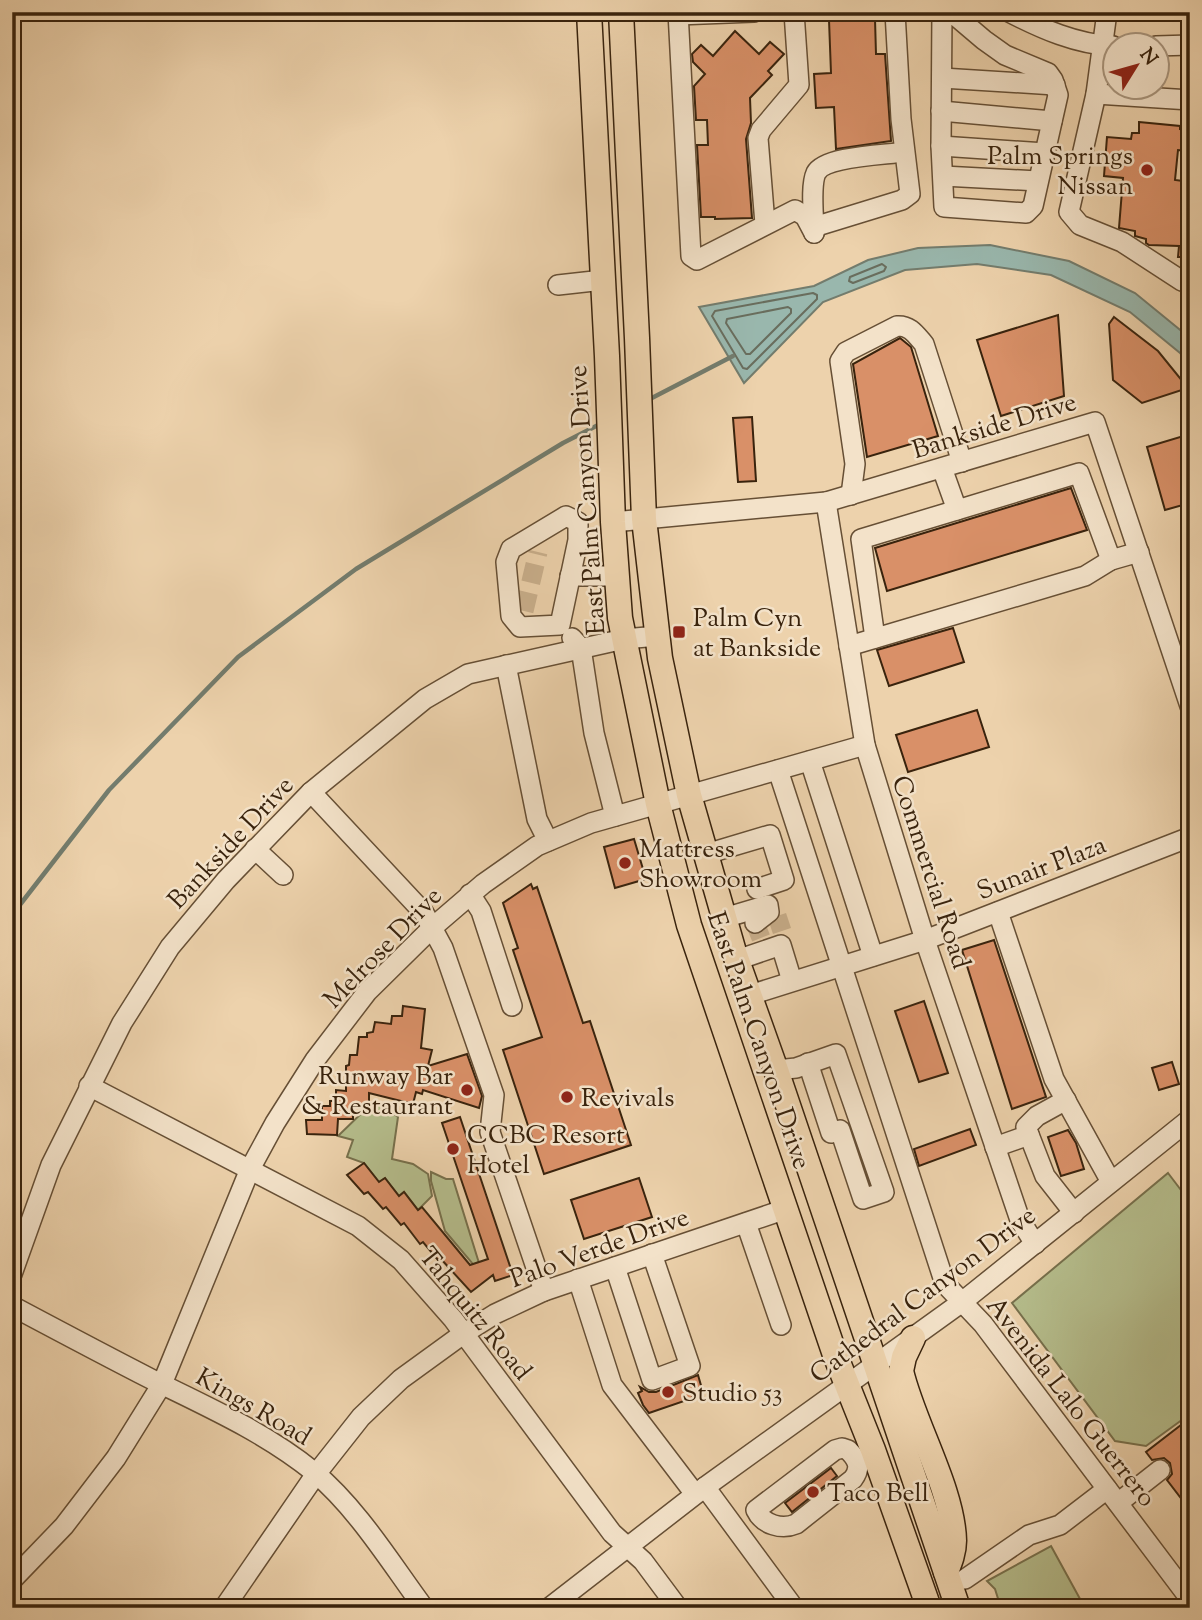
<svg xmlns="http://www.w3.org/2000/svg" width="1202" height="1620" font-family="'Sorts Mill Goudy',serif">
<style>
.green{fill:#b5bd8c;stroke:#77704c;stroke-width:2}
.water{fill:#99b7ad;stroke:#737c6d;stroke-width:2}
.lines{fill:none;stroke-linecap:round;stroke-linejoin:round}
.shore{stroke:#696d5d;stroke-width:2}
.stream{stroke:#737c6d;stroke-width:4.5}
.building{fill:#d99068;stroke:#39230d;stroke-width:2}
.minor-tunnel{stroke:#c9af8c;stroke-width:19;stroke-dasharray:19 10;stroke-linecap:butt}
.minor-casing{stroke:#664f35;stroke-width:22}
.major-casing{stroke:#39230d;stroke-width:27}
.minor{stroke:#f3e2c9;stroke-width:19}
.major{stroke:#edd2ac;stroke-width:24}
.poi-dot{fill:#8f2418;stroke:#f3e2c9;stroke-width:2.5}
.labels{text-anchor:middle;stroke-width:5;stroke-linejoin:round;paint-order:stroke}
.poi-label{font-size:26px;fill:#39230d;stroke:#f3e2c9;text-anchor:start}
.street-label{font-size:26px;fill:#39230d;stroke:#f3e2c9}
</style>
<rect width="100%" height="100%" fill="#edd2ac"/>
<filter id="stains"><feTurbulence type="fractalNoise" baseFrequency=".00286" numOctaves="4"/><feColorMatrix values="0 0 0 0 .2 0 0 0 0 .09 0 0 0 0 .02 0 0 0 .5 -.17"/></filter>
<radialGradient id="worn" r=".72"><stop offset=".6" stop-color="#630" stop-opacity="0"/><stop offset="1" stop-color="#630" stop-opacity=".3"/></radialGradient>
<g class="green">
<path d="M372,1103L381,1104L398,1117L392,1159L413,1164L428,1174L432,1196L418,1210L404,1192L399,1196L385,1178L379,1182L364,1163L347,1157L353,1140L338,1136Z"/>
<path d="M431,1172L446,1179H453L483,1276L445,1231L431,1181Z"/>
<path d="M1168,1173L1190,1202V1414L1146,1446L1115,1441L1012,1303Z"/>
<path d="M1051,1546L1085,1608H1001L995,1589L987,1581Z"/>
</g>
<path class="water" d="M990,245L1069,261L1135,293L1190,338V366L1180,353L1130,312L1051,275L977,264L905,270L823,302L744,383L699,307L814,286L868,260L918,248Z"/>
<g class="lines">
<g class="shore">
<path d="M882,264L886,267L884,271L853,283L849,281L850,277Z"/>
<path d="M813,293L817,295V299L747,369L743,368L712,316L715,311Z"/>
<path d="M788,307L791,309V313L750,354H746L726,323L727,319Z"/>
</g>
<g class="stream">
<path d="M648,400L733,356"/>
<path d="M12,915L109,790L238,657L356,569L563,443L602,423"/>
</g>
</g>
<g class="building">
<path d="M843,12H860V20L875,19L876,54H885L891,141L836,149L834,107L816,108L814,74L831,73L829,20H844Z"/>
<path d="M735,31L759,54L770,42L784,54L768,71L772,75L750,98L751,123L746,139L752,218L715,219V217H701L697,145H708L707,120H696L694,86L705,74L693,62L692,54L701,45L713,56Z"/>
<path d="M1139,122L1180,126V129L1190,130V151L1178,150L1175,180L1190,182V257H1178L1179,246L1149,245L1146,243V239L1135,236V231L1119,228L1123,178L1104,176L1107,137L1131,139L1132,133H1139Z"/>
<path d="M1058,315L1064,396L1001,416L977,340Z"/>
<path d="M1114,317L1158,351L1188,388L1142,403L1113,380L1109,324Z"/>
<path d="M900,338L911,347L938,436L867,457L853,364Z"/>
<path d="M752,417L756,481L738,482L733,418Z"/>
<path d="M1190,434V503L1165,510L1147,447Z"/>
<path d="M1071,488L1087,530L887,591L875,548Z"/>
<path d="M953,628L964,662L889,686L877,650Z"/>
<path d="M977,710L989,747L908,772L896,735Z"/>
<path d="M634,839L646,879L615,888L604,847Z"/>
<path d="M531,884L533,889L537,887L583,1023L590,1021L631,1145L544,1174L503,1050L542,1037L513,950L518,948L503,903Z"/>
<path d="M994,940L1046,1097L1012,1109L962,950Z"/>
<path d="M924,1001L948,1073L919,1082L895,1011Z"/>
<path d="M403,1006L425,1009L421,1048L432,1050L428,1066L467,1054L482,1096L479,1108L423,1090L422,1094L416,1092L413,1104L369,1093V1105L353,1104V1119H338L337,1135L307,1134L306,1120H322V1106H330V1101H336V1090L346,1091V1066L349,1065L350,1055H357L359,1037H367V1033L373,1032L375,1022L391,1024L392,1016H402Z"/>
<path d="M1172,1062L1179,1084L1159,1090L1152,1068Z"/>
<path d="M460,1117L513,1275L495,1281L493,1275L471,1292L441,1259L438,1260L423,1242L420,1244L404,1223L401,1225L386,1207L383,1209L368,1192L364,1194L347,1175L364,1163L379,1182L385,1178L399,1196L404,1192L418,1210L422,1207L470,1265L488,1259L442,1123Z"/>
<path d="M970,1129L976,1145L919,1166L914,1149Z"/>
<path d="M1068,1130L1076,1143L1084,1169L1061,1176L1048,1137Z"/>
<path d="M639,1178L652,1217L584,1239L571,1200Z"/>
<path d="M698,1375L702,1389L691,1393L693,1398L649,1413L643,1405L638,1393L642,1391L640,1387L649,1392H656Z"/>
<path d="M1190,1418V1510L1167,1480L1172,1474L1170,1463L1164,1458L1152,1460L1146,1452Z"/>
<path d="M831,1468L837,1476L792,1512L785,1503Z"/>
</g>
<g class="lines">
<g class="minor-tunnel">
<path d="M524,611L538,552"/>
<path d="M777,916L782,931"/>
<path d="M755,923L761,938"/>
</g>
<g class="minor-casing">
<g id="minor">
<path d="M678,12L691,256L697,260L795,210L805,216L814,233"/>
<path d="M942,12L941,146L944,207L1026,213L1033,206L1058,95L1053,80L1048,73L1005,55L984,40L951,12"/>
<path d="M1009,12C1042,29 1076,44 1113,46"/>
<path d="M1107,12L1096,94L1069,212L1080,225L1122,242L1182,281L1190,283"/>
<path d="M678,15L754,12"/>
<path d="M1156,46L1190,45"/>
<path d="M942,78L1055,85"/>
<path d="M1096,94L1190,100"/>
<path d="M941,111L1052,121"/>
<path d="M941,146L1045,153"/>
<path d="M943,176L1038,181"/>
<path d="M765,224L758,138L761,130L799,85L794,12"/>
<path d="M814,227L902,200L910,194L901,119L895,12"/>
<path d="M814,233C814,218 810,186 816,173C825,156 886,155 904,152"/>
<path d="M558,285L603,280"/>
<path d="M942,468L957,510L1079,473L1111,560L1139,552"/>
<path d="M851,495L855,464L840,361L846,352L897,326C910,325 916,335 924,344L962,462"/>
<path d="M826,502L865,745L925,940L1020,1220L1035,1244"/>
<path d="M566,516L578,522V540L560,625L520,627L511,616L506,562L511,549Z"/>
<path d="M613,522L826,502L1095,422L1190,706"/>
<path d="M570,576H617"/>
<path d="M572,638L581,648L594,733L615,816"/>
<path d="M875,638L861,539L957,510"/>
<path d="M849,646L1085,576L1111,560"/>
<path d="M506,665L537,819L548,841"/>
<path d="M810,761L873,956"/>
<path d="M778,770L945,1284L983,1324L1190,1599"/>
<path d="M311,792L424,913L443,948L494,1095L490,1132L544,1291"/>
<path d="M255,849L283,875"/>
<path d="M706,854L770,835L784,880L757,889"/>
<path d="M470,894L481,911L512,1006"/>
<path d="M998,912L1054,1079L1111,1182"/>
<path d="M724,918L768,905L769,912L755,923"/>
<path d="M737,960L781,945L792,981"/>
<path d="M750,995L925,940L1190,837"/>
<path d="M808,1063L831,1133"/>
<path d="M776,1070L796,1068L836,1054L884,1192L863,1199L840,1130"/>
<path d="M89,1086L358,1226L401,1260L453,1319L612,1533L643,1561L678,1608"/>
<path d="M1066,1100L1037,1116L1026,1127L1045,1176L1074,1213"/>
<path d="M995,1147L1029,1135"/>
<path d="M746,1223L781,1325"/>
<path d="M615,1267L652,1380L690,1366L652,1254"/>
<path d="M12,1274L51,1165L122,1023L170,947L226,880L311,792L425,699L468,674L624,639L658,636"/>
<path d="M578,1279L612,1385L695,1494"/>
<path d="M12,1306C59,1331 106,1356 153,1380C208,1407 266,1433 314,1472C358,1509 390,1562 424,1608"/>
<path d="M842,1448L848,1450C857,1459 862,1467 853,1479L796,1524C782,1530 763,1525 756,1510L835,1450Z"/>
<path d="M705,1487L794,1608"/>
<path d="M1118,1503L1160,1470"/>
<path d="M965,1579L1029,1535L1060,1525L1107,1489"/>
<path d="M12,1580L64,1526L116,1458L162,1384L250,1169L275,1123L315,1060L367,992L433,927L483,884L537,846L591,823L865,745"/>
<path d="M224,1608L316,1474L361,1417L401,1379L463,1334L495,1314L544,1291L786,1209"/>
<path d="M549,1608L705,1487L962,1302L1190,1119"/>
</g>
</g>
<g class="major-casing">
<g id="major">
<path d="M589,12L607,356L613,522L620,618L658,804L689,925L834,1352L873,1450L929,1608"/>
<path d="M621,12L637,338L644,519L660,658L689,795L734,952L776,1070L958,1608"/>
<path d="M913,1338L904,1357L901,1371C913,1423 953,1489 954,1541C954,1552 950,1562 946,1572"/>
</g>
</g>
<use href="#minor" class="minor"/>
<use href="#major" class="major"/>
</g>
<g class="poi-dot">
<circle cx="1147" cy="170" r="7"/>
<rect x="672" y="625" width="14" height="14" rx="3.5"/>
<circle cx="625" cy="863" r="7"/>
<circle cx="467" cy="1090" r="7"/>
<circle cx="567" cy="1097" r="7"/>
<circle cx="453" cy="1149" r="7"/>
<circle cx="668" cy="1392" r="7"/>
<circle cx="813" cy="1492" r="7"/>
</g>
<g class="labels">
<g class="poi-label">
<text x="1133" y="164" text-anchor="end">Palm Springs<tspan x="1133" dy="30">Nissan</tspan></text>
<text x="693" y="626">Palm Cyn<tspan x="693" dy="30">at Bankside</tspan></text>
<text x="639" y="857">Mattress<tspan x="639" dy="30">Showroom</tspan></text>
<text x="453" y="1084" text-anchor="end">Runway Bar<tspan x="453" dy="30">&amp; Restaurant</tspan></text>
<text x="581" y="1106">Revivals</text>
<text x="467" y="1143">CCBC Resort<tspan x="467" dy="30">Hotel</tspan></text>
<text x="682" y="1401">Studio 53</text>
<text x="827" y="1501">Taco Bell</text>
</g>
<g class="street-label">
<text transform="translate(994 425) rotate(-17)" y="9">Bankside Drive</text>
<text transform="translate(586 500) rotate(-94)" y="9">East Palm Canyon Drive</text>
<text transform="translate(230 842) rotate(-47)" y="9">Bankside Drive</text>
<text transform="translate(1041 867) rotate(-21)" y="9">Sunair Plaza</text>
<text transform="translate(932 872) rotate(72)" y="9">Commercial Road</text>
<text transform="translate(382 947) rotate(-46)" y="9">Melrose Drive</text>
<text transform="translate(760 1040) rotate(71)" y="9">East Palm Canyon Drive</text>
<text transform="translate(599 1247) rotate(-20)" y="9">Palo Verde Drive</text>
<text transform="translate(922 1294) rotate(-37)" y="9">Cathedral Canyon Drive</text>
<text transform="translate(476 1313) rotate(51)" y="9">Tahquitz Road</text>
<text transform="translate(1072 1401) rotate(52)" y="9">Avenida Lalo Guerrero</text>
<text transform="translate(254 1406) rotate(30)" y="9">Kings Road</text>
</g>
</g>
<rect width="1202" height="1620" fill="none" stroke="#edd2ac" stroke-width="42"/>
<rect x="14" y="14" width="1174" height="1592" fill="none" stroke="#39230d" stroke-width="3.5"/>
<rect x="21" y="21" width="1160" height="1578" fill="none" stroke="#39230d" stroke-width="2"/>
<g transform="translate(1136 66) rotate(53)"><circle r="33" fill="#f3e2c9" stroke="#a9967e" stroke-width="2"/>
<path d="M0-5L12 26L0 18L-12 26Z" fill="#8f2418"/>
<text y="-10" font-size="19" font-weight="bold" text-anchor="middle" fill="#39230d">N</text>
</g>
<rect width="100%" height="100%" filter="url(#stains)"/>
<rect width="100%" height="100%" fill="url(#worn)"/>
</svg>
